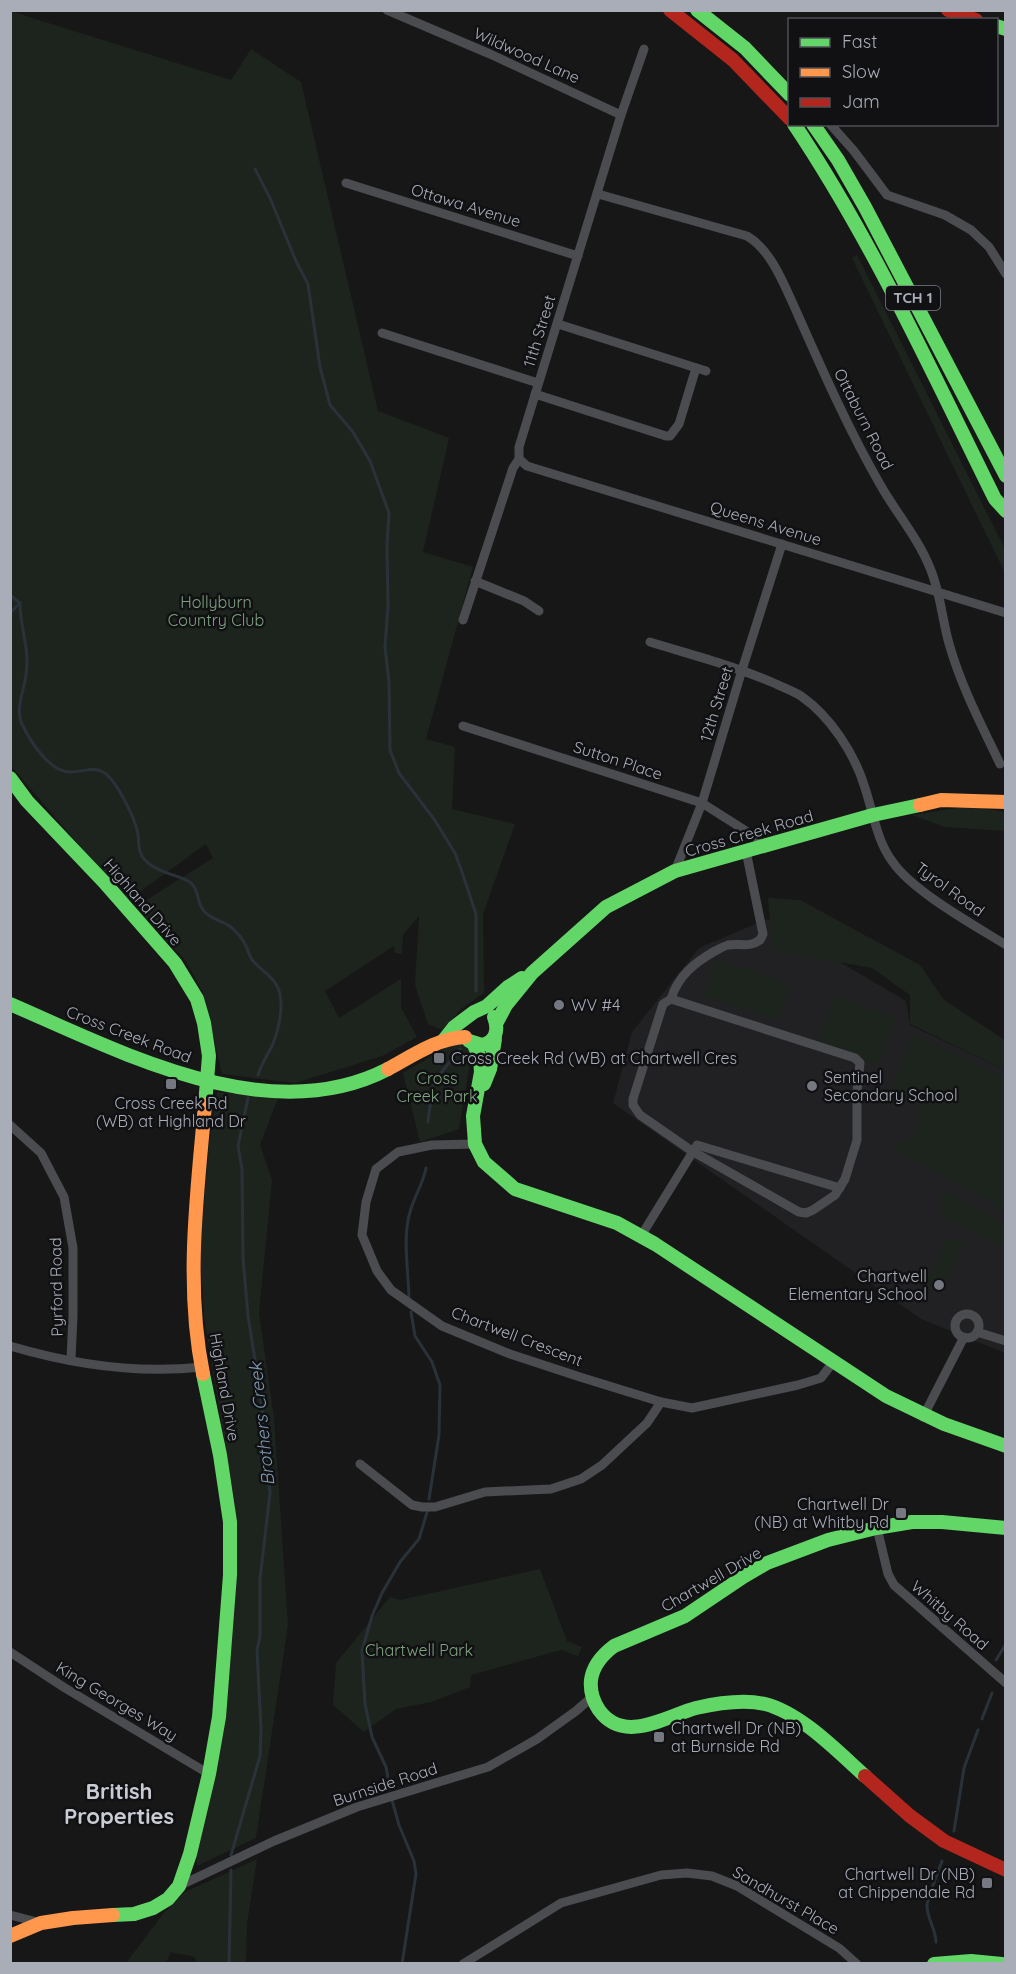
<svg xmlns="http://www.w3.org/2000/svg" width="1016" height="1974" font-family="Quicksand,sans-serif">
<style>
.built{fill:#212123}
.green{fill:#1d241e}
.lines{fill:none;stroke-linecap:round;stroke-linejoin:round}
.stream{stroke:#2a3239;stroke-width:3}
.street{stroke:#4b4c50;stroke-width:9}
.fast{stroke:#63d668;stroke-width:14}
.slow{stroke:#ff974d;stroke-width:14}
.jam{stroke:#b3261e;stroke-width:14}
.poi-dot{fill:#757880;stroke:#111113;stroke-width:2}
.labels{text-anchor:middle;stroke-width:5;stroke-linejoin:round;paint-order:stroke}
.shield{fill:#111113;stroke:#7b7e86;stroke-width:1.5}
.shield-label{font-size:15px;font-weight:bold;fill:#a8adb8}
.street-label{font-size:16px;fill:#a8adb8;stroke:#111113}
.park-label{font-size:16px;fill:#7fa381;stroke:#111113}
.poi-label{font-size:16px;fill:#a8adb8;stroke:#111113;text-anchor:start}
.water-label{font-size:18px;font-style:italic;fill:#7f9bb3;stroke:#111113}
.district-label{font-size:22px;font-weight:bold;fill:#c9ccd4;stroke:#111113}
</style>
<rect width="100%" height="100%" fill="#171717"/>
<path class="built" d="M767,919L906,1001L910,1025L1005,1070V1353L921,1319L613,1103L632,1032L699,948Z"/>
<g class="green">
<path d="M10,11L231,80L251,49L301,82L378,411L449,438L423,552L473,567L426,739L455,747L452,809L515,824L483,914L484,993L461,1009L442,1030L428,1024L415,985L419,916L403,935L402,954L395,953L394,946L325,991L339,1018L401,979V1007L417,1037L382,1056L295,1083L222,1074L203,993L186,961L134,908L213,858L206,844L127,901L11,766Z"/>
<path d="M857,255L1005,549V573L852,258Z"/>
<path d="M970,806L1005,812V831L945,827L912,815Z"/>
<path d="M768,898L800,900L920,965L944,1000L1005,1040V1070L910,1024V995L872,968L772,950Z"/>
<path d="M715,959L791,983L780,1016L775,1019L703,996Z"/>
<path d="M835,995L896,1018L878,1065L817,1043Z"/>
<path d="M912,1034L1005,1077V1211L894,1148L897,1143H906C920,1130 927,1104 905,1094C901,1092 895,1092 891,1091Z"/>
<path d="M459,1040L472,1051L459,1129L420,1142L403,1073Z"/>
<path d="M217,1092L278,1098L260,1145L272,1180L259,1313L274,1418L288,1625L256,1838L197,1866V1843L224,1731L233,1620L235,1505L204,1316L200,1248L209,1145Z"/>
<path d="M941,1188L1005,1224V1248L941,1216Z"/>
<path d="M952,1238L965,1244L952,1269L943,1282L932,1290L925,1287L922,1283L932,1272L945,1243Z"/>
<path d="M540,1569L567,1641L582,1647L578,1656L561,1650L471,1675L470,1687L431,1702L396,1709L364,1732L333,1705L336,1663L390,1597L400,1600Z"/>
<path d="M257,1859L247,1924L246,1963H196L195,1957L171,1952L166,1963H126L163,1914L185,1892Z"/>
</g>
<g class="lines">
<g class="stream">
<path d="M255,169L270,198L296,261L308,284L320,367L330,405L353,432L370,461L389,513L387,545L388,606L385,647L389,682L390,750L399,773L434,819L455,853L462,872L476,914V991"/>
<path d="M10,595L20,603C20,629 30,647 26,675C24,690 15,710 22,724C30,741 50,773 71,772C84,772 95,765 106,774C118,784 135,818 138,834C139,843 138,852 144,859C158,875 184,875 192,884C200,892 196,904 205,912C212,920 224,921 232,928C237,932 243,940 246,946C249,952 249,957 254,962C261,970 270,975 276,984C286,1001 279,1029 272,1046C267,1056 261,1064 258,1075"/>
<path d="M10,613L19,604"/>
<path d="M428,1122L433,1083L460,1049"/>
<path d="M409,1301C409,1274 402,1238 410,1212C414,1197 423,1184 426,1168"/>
<path d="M411,1312L415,1336L432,1362L440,1385L439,1435L429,1499"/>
<path d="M996,1660L1006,1644"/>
<path d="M982,1719L992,1693"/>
<path d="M390,1789L386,1767L372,1737L365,1704L362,1651L372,1616L382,1593L400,1562L419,1539L428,1509"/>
<path d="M392,1800L399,1825L414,1861L416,1874L402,1964"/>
<path d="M954,1831L964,1768L978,1730"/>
<path d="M231,1855L260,1756L261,1729L257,1650L260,1637V1579L270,1493L261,1398L248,1316L243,1258L242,1169L238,1146L248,1098"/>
<path d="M936,1942C936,1930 927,1918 927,1906C927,1898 939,1870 942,1861"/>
<path d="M229,1964L231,1870"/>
</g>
<g class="street">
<path d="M387,10L490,54L621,115"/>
<path d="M830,124L854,151L887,195L945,215L971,230L989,247L1006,274"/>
<path d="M346,183L578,256"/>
<path d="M598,194L747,236C770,249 783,282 794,306C821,367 848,429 881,486C897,514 918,538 930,568C941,594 942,621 950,647C962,688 982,726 1000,764"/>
<path d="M558,324L706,371"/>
<path d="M382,333L538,383"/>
<path d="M535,394L666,436H670L679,424L696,368"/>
<path d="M519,459L527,466L1006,613"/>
<path d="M475,581L524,601L539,611"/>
<path d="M463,620L513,468L519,459V447L621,115L644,49"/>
<path d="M650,642C692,655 735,666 776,684C784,688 793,691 801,696C830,716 855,754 865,788C873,812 877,841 892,861C912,891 974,925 1006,945"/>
<path d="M463,726L702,803L757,838"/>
<path d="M675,871L702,803L742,670L782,544"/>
<path d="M671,999L855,1058L860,1063L857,1092V1140L845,1179L835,1195L813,1210L806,1213L799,1212L692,1151L640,1115L633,1105V1099L663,1004Z"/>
<path d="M671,999C678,976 694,963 715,951C719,949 724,946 728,945C740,943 749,948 760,940L763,934L746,851"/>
<path d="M10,1125L41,1153L64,1197L73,1248V1316L71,1359"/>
<path d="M475,1144L432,1145L398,1152L376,1169L366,1202L362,1235L377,1271L391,1290L442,1326L510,1354L580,1377L661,1402L692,1408L798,1385L821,1378L834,1361"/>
<path d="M641,1236L697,1145L840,1188"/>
<circle cx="967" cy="1326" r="12"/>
<path d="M977,1332L1006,1341"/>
<path d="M10,1346C71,1364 139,1374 202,1367"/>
<path d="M923,1417L964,1337"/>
<path d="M360,1464L412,1505L422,1507H435L485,1492L551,1489L581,1479L602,1465L647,1423L661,1402"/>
<path d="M877,1528L888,1574L894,1585L1006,1683"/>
<path d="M10,1652L65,1688L209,1774"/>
<path d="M179,1886L274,1841L357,1807L488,1767L537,1739L576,1711L592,1697"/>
<path d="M10,1915L41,1923"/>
<path d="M463,1964L561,1903L661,1875L687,1873L712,1876L737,1886L839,1948L857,1964"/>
</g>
<g class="fast">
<path d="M697,10L745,48L790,95"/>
<path d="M996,26L1006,29"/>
<path d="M794,124C873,242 932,372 995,499L1006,511"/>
<path d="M813,124L838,160L865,207L1006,476"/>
<path d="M10,778L27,801L104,882L175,963L197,999L204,1023L209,1056L205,1105"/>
<path d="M10,1004C121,1052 269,1131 388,1069"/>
<path d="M497,1022L506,1005L532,973L606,907L675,871L873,815L920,805"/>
<path d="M443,1041L454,1027L474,1012L487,1006L508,987L522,978"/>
<path d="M469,1041L482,1045C496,1042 499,1030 494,1017"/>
<path d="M474,1045L480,1058L481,1072L473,1116L475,1144L484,1162L515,1189L617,1223L655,1244L886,1396L944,1424L1006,1446"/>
<path d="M484,1084L490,1069L495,1039"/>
<path d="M865,1776C838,1752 801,1713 765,1704C743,1699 718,1703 696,1708C666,1716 624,1745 599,1710C593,1701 590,1690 591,1680C593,1665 602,1655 614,1646L685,1616L743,1577L767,1563L828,1540L876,1528L912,1522H942L1006,1528"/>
<path d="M113,1915L134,1914L153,1908L168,1899L179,1886L190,1854L209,1774L219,1717L230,1575V1522L220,1455L203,1374"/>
<path d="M934,1964L971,1961L1002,1964"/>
</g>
<g class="slow">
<path d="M920,805L941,800L1006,802"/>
<path d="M388,1069C412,1056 438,1038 465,1037"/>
<path d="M203,1374C185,1285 197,1194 205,1105"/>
<path d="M10,1936L41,1923L73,1918L113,1915"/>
</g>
<g class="jam">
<path d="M670,10L733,60L790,119"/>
<path d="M948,10L976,20"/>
<path d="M865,1776L910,1816L944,1841L1006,1870"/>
</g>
</g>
<g class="poi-dot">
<circle cx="559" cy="1005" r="6"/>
<rect x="433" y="1052" width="12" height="12" rx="3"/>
<rect x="165" y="1078" width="12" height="12" rx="3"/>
<circle cx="812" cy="1086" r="6"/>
<circle cx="939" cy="1285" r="6"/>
<rect x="895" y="1507" width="12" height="12" rx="3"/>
<rect x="653" y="1731" width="12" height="12" rx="3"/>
<rect x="981" y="1877" width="12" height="12" rx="3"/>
</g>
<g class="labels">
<rect class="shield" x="886" y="286" width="54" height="24" rx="4.5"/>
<g class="shield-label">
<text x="913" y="303">TCH 1</text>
</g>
<g class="street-label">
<text transform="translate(527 55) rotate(24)" y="6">Wildwood Lane</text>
<text transform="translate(466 205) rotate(17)" y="6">Ottawa Avenue</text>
<text transform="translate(539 331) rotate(-73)" y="6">11th Street</text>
<text transform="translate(864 419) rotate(63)" y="6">Ottaburn Road</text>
<text transform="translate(766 523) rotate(17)" y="6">Queens Avenue</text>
<text transform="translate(716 704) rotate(-73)" y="6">12th Street</text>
<text transform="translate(618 760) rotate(18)" y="6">Sutton Place</text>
<text transform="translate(749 833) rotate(-16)" y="6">Cross Creek Road</text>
<text transform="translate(950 889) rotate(36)" y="6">Tyrol Road</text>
<text transform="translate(143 902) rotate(49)" y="6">Highland Drive</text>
<text transform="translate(129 1034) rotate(21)" y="6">Cross Creek Road</text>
<text transform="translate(56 1287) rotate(-91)" y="6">Pyrford Road</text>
<text transform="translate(517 1336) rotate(21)" y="6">Chartwell Crescent</text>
<text transform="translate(225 1387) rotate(80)" y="6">Highland Drive</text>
<text transform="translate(711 1579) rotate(-30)" y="6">Chartwell Drive</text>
<text transform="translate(950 1615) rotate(41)" y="6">Whitby Road</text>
<text transform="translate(117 1701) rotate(31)" y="6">King Georges Way</text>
<text transform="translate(385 1784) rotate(-18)" y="6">Burnside Road</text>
<text transform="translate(786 1900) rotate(30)" y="6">Sandhurst Place</text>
</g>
<g class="park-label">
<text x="216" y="608">Hollyburn<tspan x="216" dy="18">Country Club</tspan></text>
<text x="437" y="1084">Cross<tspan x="437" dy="18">Creek Park</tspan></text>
<text x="419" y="1656">Chartwell Park</text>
</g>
<g class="poi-label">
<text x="571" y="1011">WV #4</text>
<text x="451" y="1064">Cross Creek Rd (WB) at Chartwell Cres</text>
<text x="824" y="1083">Sentinel<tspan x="824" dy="18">Secondary School</tspan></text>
<text x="171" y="1109" text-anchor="middle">Cross Creek Rd<tspan x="171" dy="18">(WB) at Highland Dr</tspan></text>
<text x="927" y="1282" text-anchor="end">Chartwell<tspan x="927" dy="18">Elementary School</tspan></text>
<text x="889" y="1510" text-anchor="end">Chartwell Dr<tspan x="889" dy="18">(NB) at Whitby Rd</tspan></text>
<text x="671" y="1734">Chartwell Dr (NB)<tspan x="671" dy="18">at Burnside Rd</tspan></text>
<text x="975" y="1880" text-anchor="end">Chartwell Dr (NB)<tspan x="975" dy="18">at Chippendale Rd</tspan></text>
</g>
<g class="water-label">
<text transform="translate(262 1424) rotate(-96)" y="6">Brothers Creek</text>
</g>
<g class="district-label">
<text x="119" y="1799">British<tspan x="119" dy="25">Properties</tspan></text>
</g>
</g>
<rect width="1016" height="1974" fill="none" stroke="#a8adb8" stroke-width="24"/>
<rect x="788" y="18" width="210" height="108" fill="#111113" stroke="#4d4f55" stroke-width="1.5"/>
<rect x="800" y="38" width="30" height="9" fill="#63d668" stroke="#4d4f55" stroke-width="1.5"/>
<text x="842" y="48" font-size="18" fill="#a8adb8">Fast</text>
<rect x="800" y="68" width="30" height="9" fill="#ff974d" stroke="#4d4f55" stroke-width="1.5"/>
<text x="842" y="78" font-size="18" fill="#a8adb8">Slow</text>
<rect x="800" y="98" width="30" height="9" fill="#b3261e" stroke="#4d4f55" stroke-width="1.5"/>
<text x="842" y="108" font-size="18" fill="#a8adb8">Jam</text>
</svg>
